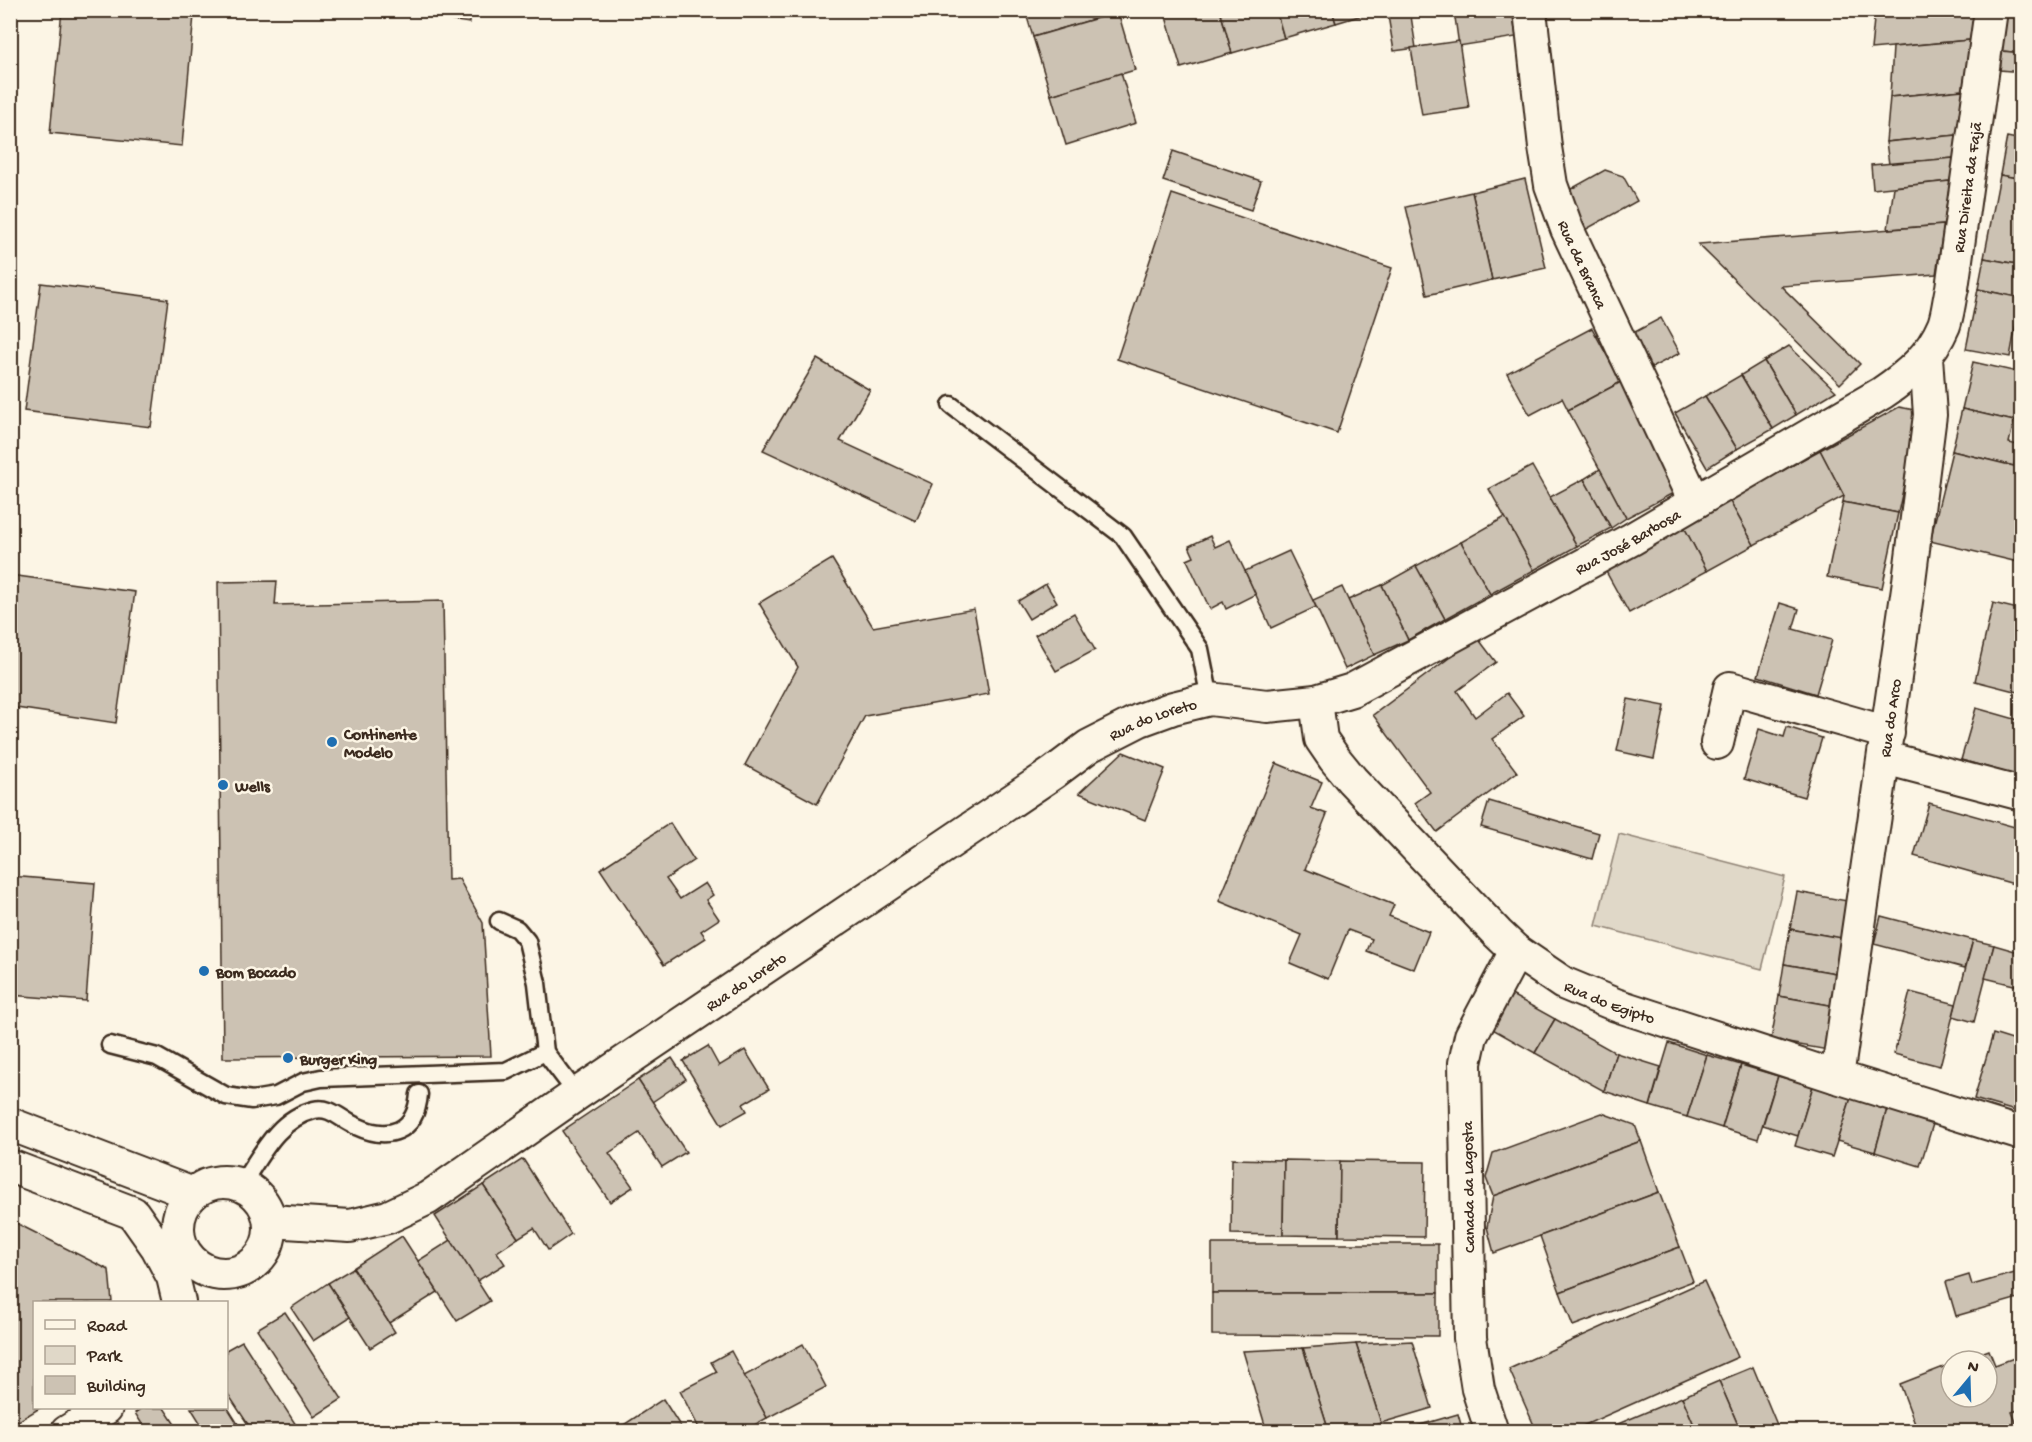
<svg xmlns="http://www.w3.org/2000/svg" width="2032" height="1442" font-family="'Gochi Hand',sans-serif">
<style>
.green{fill:#e0d8c8;stroke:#8e8173;stroke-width:1.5}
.building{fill:#ccc2b3;stroke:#3b2a1e;stroke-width:1.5}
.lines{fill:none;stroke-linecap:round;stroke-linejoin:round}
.lane-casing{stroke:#3b2a1e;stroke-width:21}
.street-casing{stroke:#3b2a1e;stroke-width:36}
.lane{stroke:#fcf5e5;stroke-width:16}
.street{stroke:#fcf5e5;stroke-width:32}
.poi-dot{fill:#1f6fb2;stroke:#fcf5e5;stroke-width:2}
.labels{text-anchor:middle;stroke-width:5;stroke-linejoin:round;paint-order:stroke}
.street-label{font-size:16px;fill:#3b2a1e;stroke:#fcf5e5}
.poi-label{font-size:16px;font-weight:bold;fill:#3b2a1e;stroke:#fcf5e5;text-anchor:start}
</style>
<rect width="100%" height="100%" fill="#fcf5e5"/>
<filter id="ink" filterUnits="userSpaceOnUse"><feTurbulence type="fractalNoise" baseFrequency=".0167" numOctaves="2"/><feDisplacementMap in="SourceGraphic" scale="12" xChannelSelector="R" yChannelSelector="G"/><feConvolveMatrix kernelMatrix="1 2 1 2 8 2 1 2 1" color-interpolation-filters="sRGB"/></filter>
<g filter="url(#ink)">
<path class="green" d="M1619,834L1785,877L1762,969L1596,926Z"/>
<g class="building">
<path d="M62,10H145L194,15L182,146L50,133Z"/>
<path d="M401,10H470L469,23L400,13Z"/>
<path d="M1025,10H1118V12L1033,37Z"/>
<path d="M1164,10H1220L1232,53L1181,68Z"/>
<path d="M1220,10H1276L1284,38L1232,53Z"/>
<path d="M1276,10H1332L1336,23L1284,38Z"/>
<path d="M1332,10H1379L1336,23Z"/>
<path d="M1387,10H1410L1416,48L1394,51Z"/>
<path d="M1454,10H1512L1516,37L1459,46Z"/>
<path d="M1875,10H1974L1970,40L1871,49Z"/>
<path d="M2006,10H2022V53L2002,51Z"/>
<path d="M1118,12L1135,70L1051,95L1033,37Z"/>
<path d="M1970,40L1963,90L1890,97L1893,47Z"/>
<path d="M1459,41L1469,108L1422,115L1411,48Z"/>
<path d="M2002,51L2022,53V72L2000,70Z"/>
<path d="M1121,73L1136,123L1066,145L1051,95Z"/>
<path d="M1963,90L1957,135L1886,142L1890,97Z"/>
<path d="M1957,135L1954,158L1889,164L1886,142Z"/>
<path d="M2007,137L2022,140V179L2000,175Z"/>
<path d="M1173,151L1261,181L1251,210L1163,181Z"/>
<path d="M1954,158L1950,181L1873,189L1871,165Z"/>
<path d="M1605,170L1623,176L1637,201L1583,231L1562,194Z"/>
<path d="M2000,175L2022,179V265L1984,258Z"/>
<path d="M1525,179L1546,268L1492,280L1472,192Z"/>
<path d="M1950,181L1944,225L1888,229L1894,187Z"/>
<path d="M1472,192L1492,280L1427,295L1406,207Z"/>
<path d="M1172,194L1392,268L1337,433L1117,359Z"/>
<path d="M1944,225L1936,274L1781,286L1860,364L1840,384L1698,244Z"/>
<path d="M1984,258L2022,265L2021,298L1978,289Z"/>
<path d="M41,283L168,299L151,427L24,411Z"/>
<path d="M1978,289L2021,298L2010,357L1966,349Z"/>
<path d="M1661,318L1680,353L1651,368L1633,333Z"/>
<path d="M1592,328L1621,382L1568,410L1562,398L1530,415L1507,373Z"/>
<path d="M1789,346L1836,391L1796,415L1764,361Z"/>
<path d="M817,359L870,390L840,441L933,484L916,521L763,450Z"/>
<path d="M1764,361L1796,415L1773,429L1741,375Z"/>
<path d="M1973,362L2022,373V423L1962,409Z"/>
<path d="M1741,375L1773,429L1737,449L1705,396Z"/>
<path d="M1621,382L1679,490L1626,518L1568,410Z"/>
<path d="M1705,396L1737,449L1707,468L1675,413Z"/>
<path d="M1899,407L1920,411L1898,513L1843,502L1844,496L1820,450Z"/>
<path d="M1962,409L2014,421L2009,443L2018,445L2014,466L1952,451Z"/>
<path d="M1820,450L1844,496L1754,545L1729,500Z"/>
<path d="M1952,451L2022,468V563L1930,541Z"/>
<path d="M1532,466L1577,546L1534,570L1489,489Z"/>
<path d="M1600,469L1626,518L1611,528L1584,479Z"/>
<path d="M1584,479L1611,528L1577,546L1550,497Z"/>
<path d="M1729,500L1754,545L1707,571L1683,525Z"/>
<path d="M1843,502L1898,513L1882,588L1827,577Z"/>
<path d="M1505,517L1534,570L1490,594L1461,542Z"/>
<path d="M1683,525L1707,571L1629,613L1604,568Z"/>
<path d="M1210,536L1215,547L1230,540L1256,594L1226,609L1223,602L1210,609L1187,560L1194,557L1189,546Z"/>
<path d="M1461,542L1490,594L1445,619L1416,566Z"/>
<path d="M1289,551L1316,607L1271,628L1245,571Z"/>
<path d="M832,559L873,627L974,609L989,694L865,716L817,804L745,765L798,667L759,603Z"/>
<path d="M1416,566L1445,619L1408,640L1382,585Z"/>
<path d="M10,575L135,592L116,723L10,707Z"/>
<path d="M277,581L275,605L443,601L448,880L459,879L483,923L491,1056L223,1058L218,582Z"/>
<path d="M1046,584L1057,602L1029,619L1018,601Z"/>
<path d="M1382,585L1408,640L1374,655L1348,600Z"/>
<path d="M1342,587L1374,655L1345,669L1313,600Z"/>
<path d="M1780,603L1799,609L1793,629L1832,640L1816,694L1758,676Z"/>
<path d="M1993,603L2022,610V693L1975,681Z"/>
<path d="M1074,613L1095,650L1056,671L1035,635Z"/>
<path d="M1477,637L1496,662L1457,691L1475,717L1507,693L1524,716L1492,739L1517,772L1437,832L1415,803L1430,792L1373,715Z"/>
<path d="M1628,699L1665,706L1654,759L1617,751Z"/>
<path d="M1976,708L2022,721V777L1961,760Z"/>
<path d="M1787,727L1822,738L1804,797L1744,779L1759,729L1784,737Z"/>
<path d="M1123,752L1165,769L1145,820L1079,793Z"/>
<path d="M1276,763L1322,782L1311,808L1327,814L1305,869L1394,905L1389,916L1429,932L1414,969L1367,951L1372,939L1348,930L1328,979L1290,963L1302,935L1219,901Z"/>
<path d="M1489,801L1599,833L1592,859L1481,827Z"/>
<path d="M1929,803L2022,829L2021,886L1914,856Z"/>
<path d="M670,823L694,860L666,879L680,899L705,883L713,895L706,900L719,919L701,931L706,938L664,965L600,869Z"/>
<path d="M10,876L95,883L86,1001L10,995Z"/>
<path d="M1797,892L1853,902L1847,939L1790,929Z"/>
<path d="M1881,916L1973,940L1965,968L1874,944Z"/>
<path d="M1790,929L1847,939L1841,974L1784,964Z"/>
<path d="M1973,940L1994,945L1974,1022L1953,1016Z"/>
<path d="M1994,945L2022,953V987L1985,978Z"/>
<path d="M1784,964L1841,974L1835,1006L1779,996Z"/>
<path d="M1910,992L1956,1004L1940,1066L1894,1054Z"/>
<path d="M1508,993L1555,1019L1535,1053L1489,1027Z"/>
<path d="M1779,996L1835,1006L1828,1050L1771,1040Z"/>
<path d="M1555,1019L1616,1053L1604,1091L1535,1053Z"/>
<path d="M1993,1034L2022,1043V1113L1974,1099Z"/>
<path d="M1669,1043L1707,1055L1687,1117L1650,1106Z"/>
<path d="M708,1046L719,1066L745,1050L769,1089L743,1104L747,1111L722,1125L683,1061Z"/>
<path d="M1616,1053L1661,1067L1650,1106L1604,1091Z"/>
<path d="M1707,1055L1741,1065L1722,1128L1687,1117Z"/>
<path d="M672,1058L686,1079L652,1102L638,1080Z"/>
<path d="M1741,1065L1778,1076L1758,1139L1722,1128Z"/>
<path d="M1778,1076L1813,1086L1798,1136L1763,1125Z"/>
<path d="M638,1080L686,1152L662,1167L639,1133L609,1153L633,1187L610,1202L562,1131Z"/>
<path d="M1813,1086L1851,1098L1832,1157L1795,1146Z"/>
<path d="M1851,1098L1887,1109L1875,1152L1837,1141Z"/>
<path d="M1887,1109L1933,1124L1920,1166L1875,1152Z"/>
<path d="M1602,1113L1635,1125L1641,1141L1493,1196L1486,1178L1493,1153Z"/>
<path d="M1641,1141L1659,1192L1494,1253L1487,1227L1493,1196Z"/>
<path d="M523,1159L571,1234L548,1250L534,1228L518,1238L483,1185Z"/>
<path d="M1232,1159L1284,1160L1283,1235L1231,1234Z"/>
<path d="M1284,1160L1340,1161L1339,1236L1283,1235Z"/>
<path d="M1340,1161L1425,1162L1424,1237L1339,1236Z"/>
<path d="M483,1185L518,1238L497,1252L505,1264L477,1281L435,1216Z"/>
<path d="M1659,1192L1680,1247L1560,1292L1540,1236Z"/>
<path d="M10,1220L109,1270L112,1302H34V1408H40L10,1426Z"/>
<path d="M402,1236L438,1292L389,1323L353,1268Z"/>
<path d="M451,1240L490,1301L457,1321L418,1261Z"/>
<rect x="1212" y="1244" width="226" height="49"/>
<path d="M1680,1247L1693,1281L1573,1326L1560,1292Z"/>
<path d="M353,1268L395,1332L370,1348L328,1283Z"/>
<path d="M2022,1271V1297L1956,1316L1946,1282L1969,1275L1972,1285Z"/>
<path d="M1704,1281L1738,1357L1569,1432H1537L1509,1369Z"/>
<path d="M328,1283L350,1317L313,1341L291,1308Z"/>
<path d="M1212,1293H1438V1336L1212,1335Z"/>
<path d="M285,1312L342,1399L314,1417L257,1329Z"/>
<path d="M242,1341L296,1425L287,1432H253L226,1391V1350Z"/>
<path d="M1412,1341L1432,1408L1381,1423L1356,1344Z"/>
<path d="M803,1344L826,1387L767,1418L744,1376Z"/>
<path d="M1356,1344L1381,1423L1354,1432H1329L1303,1348Z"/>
<path d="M1303,1348L1329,1432H1267L1243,1351Z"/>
<path d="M1989,1350L1995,1365L2022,1355V1409L2012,1412L2020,1432H1918L1900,1384L1951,1364V1397H1987V1361H1960Z"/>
<path d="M731,1351L767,1418L742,1432H701L680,1391L717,1372L711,1362Z"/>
<path d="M1753,1367L1780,1432H1741L1719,1381Z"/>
<path d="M1719,1381L1741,1432H1697L1682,1397Z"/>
<path d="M1682,1397L1697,1432H1599Z"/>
<path d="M663,1399L684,1432H617L616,1430Z"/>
<path d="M226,1405L243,1432H206L191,1408H226Z"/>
<path d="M142,1408H164L180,1432H147L135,1413Z"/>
<path d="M1458,1414L1463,1432H1396Z"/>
<path d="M118,1423L123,1432H104Z"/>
</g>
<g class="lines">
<g class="lane-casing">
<g id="lane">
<path d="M951,405L1123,536L1200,649L1210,699"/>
<path d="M499,921L517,929L527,941L537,983L545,1052L577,1094"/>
<path d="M110,1045L157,1057L226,1096L252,1100L276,1096L303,1082L321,1078L506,1071L545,1052"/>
<path d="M241,1185C260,1157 277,1119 314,1110C331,1106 341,1120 356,1126C388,1141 416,1133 419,1094"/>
</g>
</g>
<g class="street-casing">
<g id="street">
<path id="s1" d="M1530,10L1545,147L1551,185L1567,229L1695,502"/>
<path id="s2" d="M1316,701L1321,739L1334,758L1352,780L1497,933L1516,951L1563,983L1616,1005L1837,1077L2022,1134"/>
<path d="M1717,743L1730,688L1888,733"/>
<path d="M1885,758L2022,794"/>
<path id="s3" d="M1837,1077L1909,581L1930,415L1926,357"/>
<path d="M10,1124L193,1194"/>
<path d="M10,1166L133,1213L157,1247L173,1277L179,1302"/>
<circle cx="224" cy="1228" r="46"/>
<path id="s4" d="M270,1221L350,1226L388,1217L428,1198L577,1094L1053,773L1089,746L1140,720L1173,708L1210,699L1267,706L1316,701L1352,690L1632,539L1882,393C1909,375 1931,356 1944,325C1948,314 1949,300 1952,288L1991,10"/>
<path d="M67,1432L106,1408"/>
<path d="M1492,1432L1478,1389L1470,1338L1465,1063L1471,1036L1516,951"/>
</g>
</g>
<use href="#lane" class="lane"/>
<use href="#street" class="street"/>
</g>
</g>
<g class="poi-dot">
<circle cx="332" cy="742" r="6"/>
<circle cx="223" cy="785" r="6"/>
<circle cx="204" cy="971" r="6"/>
<circle cx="288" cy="1058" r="6"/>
</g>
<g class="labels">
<g class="street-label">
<text dy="6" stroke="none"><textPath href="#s4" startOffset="2080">Rua Direita da Fajã</textPath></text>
<text dy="6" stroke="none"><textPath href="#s1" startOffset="262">Rua da Branca</textPath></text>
<text dy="6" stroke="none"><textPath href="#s4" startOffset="1552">Rua José Barbosa</textPath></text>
<text dy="6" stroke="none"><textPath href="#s3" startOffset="363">Rua do Arco</textPath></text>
<text dy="6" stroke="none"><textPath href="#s4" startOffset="1034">Rua do Loreto</textPath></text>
<text dy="6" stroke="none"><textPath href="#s4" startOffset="548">Rua do Loreto</textPath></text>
<text dy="6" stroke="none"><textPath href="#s2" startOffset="434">Rua do Egipto</textPath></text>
<text transform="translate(1467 1187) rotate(-91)" y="6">Canada da Lagosta</text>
</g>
<g class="poi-label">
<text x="344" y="739">Continente<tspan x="344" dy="18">Modelo</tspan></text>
<text x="235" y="791">Wells</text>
<text x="216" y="977">Bom Bocado</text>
<text x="300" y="1064">Burger King</text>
</g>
</g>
<rect width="2032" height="1442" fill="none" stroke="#fcf5e5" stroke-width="36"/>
<rect x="18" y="18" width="1996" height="1406" fill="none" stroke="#3b2a1e" stroke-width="2" filter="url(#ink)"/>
<rect x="33" y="1301" width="195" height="108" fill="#fcf5e5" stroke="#afa495" stroke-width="1.5"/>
<rect x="45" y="1320" width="30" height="9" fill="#fcf5e5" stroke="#afa495" stroke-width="1.5"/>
<text x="87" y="1331" font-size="18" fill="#3b2a1e">Road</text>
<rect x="45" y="1346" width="30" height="18" fill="#e0d8c8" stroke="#afa495" stroke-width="1.5"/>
<text x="87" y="1361" font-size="18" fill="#3b2a1e">Park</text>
<rect x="45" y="1376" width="30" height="18" fill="#ccc2b3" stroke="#afa495" stroke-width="1.5"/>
<text x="87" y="1391" font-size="18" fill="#3b2a1e">Building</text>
<g transform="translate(1969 1379) rotate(19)"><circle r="28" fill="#fcf5e5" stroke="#afa495" stroke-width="1.5"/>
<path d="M0-4.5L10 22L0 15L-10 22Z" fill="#1f6fb2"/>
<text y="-9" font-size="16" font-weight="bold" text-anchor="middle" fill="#3b2a1e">N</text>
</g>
</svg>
